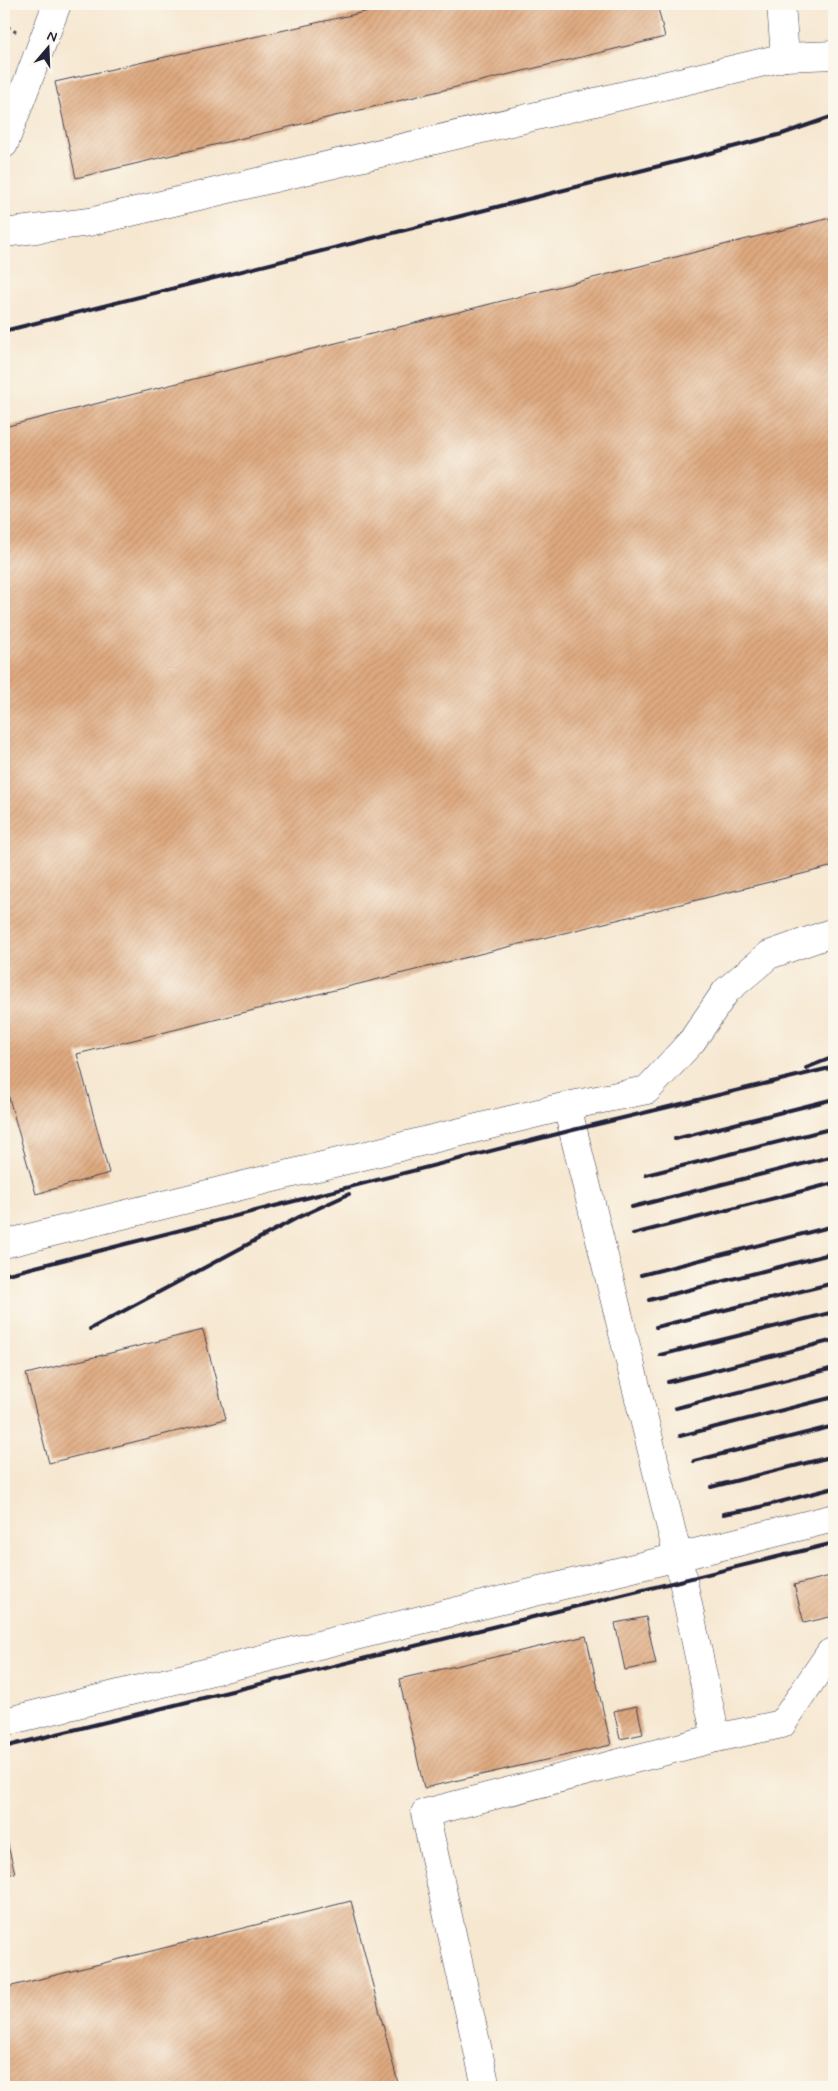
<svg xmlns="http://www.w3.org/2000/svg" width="838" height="2091" font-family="Mynerve,sans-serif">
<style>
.building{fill:url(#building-hatch)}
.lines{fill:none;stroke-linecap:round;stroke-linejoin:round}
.minor-casing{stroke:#424051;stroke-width:29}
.path{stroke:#424051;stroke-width:3;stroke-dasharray:4 4;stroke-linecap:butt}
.minor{stroke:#fff;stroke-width:28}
.rail{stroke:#22223b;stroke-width:4}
</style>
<defs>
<pattern id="building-hatch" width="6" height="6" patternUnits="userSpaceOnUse" patternTransform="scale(1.25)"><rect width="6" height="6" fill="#dea97f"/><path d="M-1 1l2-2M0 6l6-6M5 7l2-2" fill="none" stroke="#be916f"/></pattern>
</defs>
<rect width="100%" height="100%" fill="#fbf7ec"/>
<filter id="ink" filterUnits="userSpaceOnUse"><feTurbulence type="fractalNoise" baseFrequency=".02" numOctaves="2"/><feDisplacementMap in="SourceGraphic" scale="10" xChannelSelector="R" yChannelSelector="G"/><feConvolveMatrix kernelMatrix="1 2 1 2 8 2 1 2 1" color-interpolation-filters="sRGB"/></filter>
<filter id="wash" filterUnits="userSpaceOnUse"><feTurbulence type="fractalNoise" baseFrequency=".0096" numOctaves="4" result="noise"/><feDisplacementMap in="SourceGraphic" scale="20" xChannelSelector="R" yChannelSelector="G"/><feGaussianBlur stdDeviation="1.12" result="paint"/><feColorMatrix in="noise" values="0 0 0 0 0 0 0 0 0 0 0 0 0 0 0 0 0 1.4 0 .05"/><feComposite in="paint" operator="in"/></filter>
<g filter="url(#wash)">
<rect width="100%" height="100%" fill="#f6e7d0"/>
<g id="blocks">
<g class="building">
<path d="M400,4H657L665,37L76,178L55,82Z"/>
<path d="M834,217V866L77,1054L109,1173L36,1194L4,1080V427Z"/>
<path d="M203,1330L226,1419L49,1463L26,1374Z"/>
<path d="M834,1575V1616L804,1623L794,1585Z"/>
<path d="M646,1617L656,1664L625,1670L615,1623Z"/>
<path d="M586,1636L611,1745L424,1788L399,1679Z"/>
<path d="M637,1706L643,1734L620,1739L614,1711Z"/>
<path d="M4,1830L15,1873L4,1876Z"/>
<path d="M351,1901L399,2087H4V1988Z"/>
</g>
</g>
</g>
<g filter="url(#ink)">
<use href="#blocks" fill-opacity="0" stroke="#424051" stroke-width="1"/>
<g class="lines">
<g class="minor-casing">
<g id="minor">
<path d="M785,57L834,55"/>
<path d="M4,144L57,4"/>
<path d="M4,233L89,222L785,57L781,4"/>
<path d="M567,1106L678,1557L834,1518"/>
<path d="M4,1244L567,1106L647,1090L692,1041L726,991L769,955L834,932"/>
<path d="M4,1722L678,1557L716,1738L782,1724L830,1653L834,1652"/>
<path d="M486,2087L425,1813L716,1738"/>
</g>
</g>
<path class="path" d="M4,10L8,27L16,32"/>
<use href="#minor" class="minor"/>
<g class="rail">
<path d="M4,331L695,157L782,134L834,116"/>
<path d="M806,1068L834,1057"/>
<path d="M675,1139L834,1099"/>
<path d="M646,1175L834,1128"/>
<path d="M632,1207L834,1156"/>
<path d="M633,1234L834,1183"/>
<path d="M4,1275L573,1130L834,1067"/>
<path d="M641,1275L834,1226"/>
<path d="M649,1300L834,1253"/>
<path d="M656,1327L834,1283"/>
<path d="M90,1329L299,1217L349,1194"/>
<path d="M660,1355L834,1312"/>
<path d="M668,1382L834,1340"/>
<path d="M676,1408L834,1368"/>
<path d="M680,1436L834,1397"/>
<path d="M694,1461L834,1426"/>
<path d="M711,1487L834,1456"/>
<path d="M723,1514L752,1509L834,1488"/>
<path d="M4,1747L834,1543"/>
</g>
</g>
</g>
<rect width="838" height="2091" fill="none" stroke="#fbf7ec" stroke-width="20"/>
<g transform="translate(48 48) rotate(19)" stroke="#fbf7ec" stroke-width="4" paint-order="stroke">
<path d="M0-4L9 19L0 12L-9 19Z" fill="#22223b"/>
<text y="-8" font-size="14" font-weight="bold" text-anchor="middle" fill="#22223b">N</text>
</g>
</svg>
